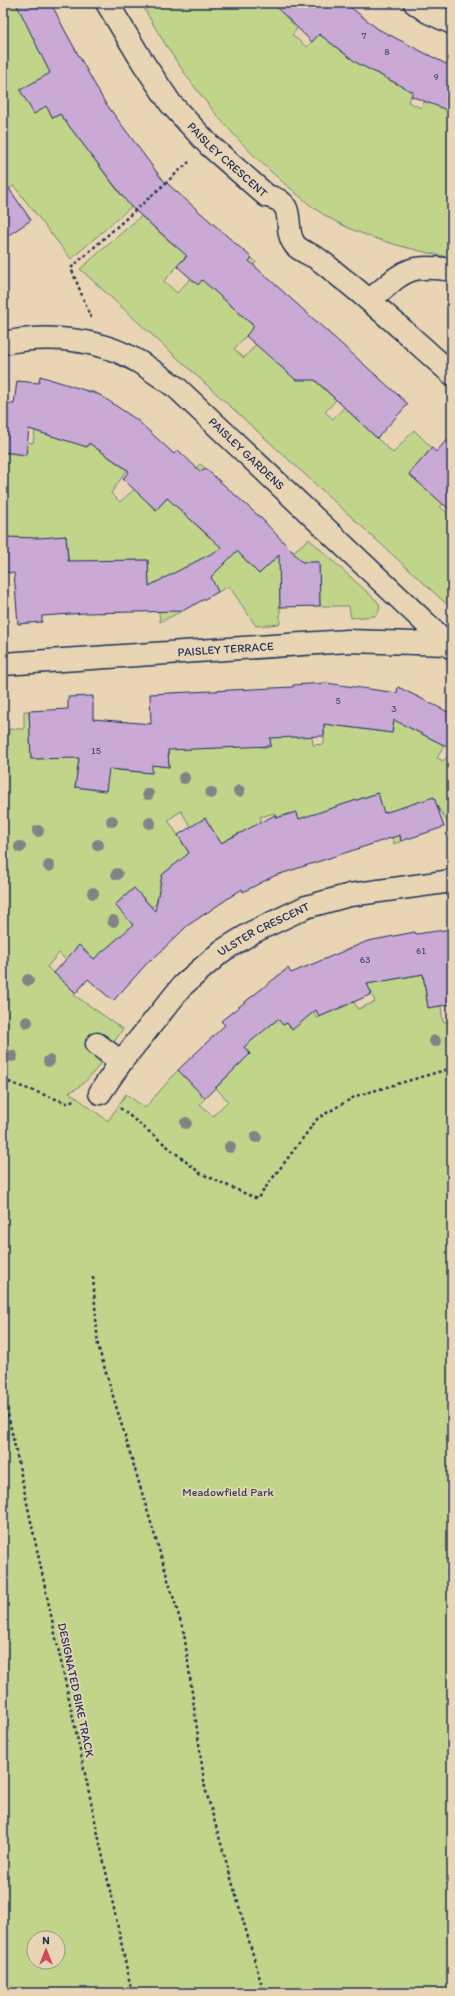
<svg xmlns="http://www.w3.org/2000/svg" width="455" height="1996" font-family="Itim,sans-serif">
<style>
.green{fill:#c1d58a;stroke:#6e8274;fill-rule:evenodd}
.building{fill:#caaad5;stroke:#1b2f5e}
.lines{fill:none;stroke-linecap:round;stroke-linejoin:round}
.minor-casing{stroke:#1b2f5e;stroke-width:25}
.path{stroke:#1b2f5e;stroke-width:2.5;stroke-dasharray:3 3;stroke-linecap:butt}
.minor{stroke:#e9d5b3;stroke-width:22}
.tree{fill:#818386}
.labels{text-anchor:middle;stroke-width:3.5;stroke-linejoin:round;paint-order:stroke}
.number-label{font-size:10px;fill:#474e7c}
.street-label{font-size:12px;fill:#1b2f5e;stroke:#e9d5b3}
.park-label{font-size:12px;fill:#2c4062;stroke:#e9d5b3}
</style>
<rect width="100%" height="100%" fill="#e9d5b3"/>
<filter id="ink" filterUnits="userSpaceOnUse"><feTurbulence type="fractalNoise" baseFrequency=".025" numOctaves="2"/><feDisplacementMap in="SourceGraphic" scale="8" xChannelSelector="R" yChannelSelector="G"/><feConvolveMatrix kernelMatrix="1 2 1 2 8 2 1 2 1" color-interpolation-filters="sRGB"/></filter>
<g filter="url(#ink)">
<g class="green">
<path d="M3,3H29L63,93L49,111L53,118L60,114L121,195L155,170L163,179L71,259L14,186L9,189L3,180Z"/>
<path d="M141,3H272L303,21L292,35L307,47L319,34L350,58L366,37L385,49L374,72L413,92L408,102L421,108L438,78L452,102L448,111L452,112V258C411,249 368,240 331,219C318,212 306,202 295,192C231,141 180,74 141,3Z"/>
<path d="M141,216L175,246L182,238L193,248L164,281L177,293L191,278L214,267L230,281L252,258L256,262L227,302L254,327L234,349L244,358L291,304L274,361L297,380L331,342L309,375L336,400L325,412L333,419L352,399L377,383L350,413L393,453L414,430L432,448L409,474L421,485L429,476L450,496L440,507L452,516V609L80,269Z"/>
<path d="M89,391L97,393L78,442L86,447L89,443L127,470L111,493L120,502L138,486L152,499L148,503L156,510L200,464L205,468L173,503L209,537L232,536L219,548L229,559L237,551L259,574L288,547L293,552L309,539L378,602C381,608 380,611 375,616L351,618L349,606H320L319,562H293L280,577V624L256,626L229,586L218,592L201,559L171,575L188,608L160,622L159,611L149,588L148,560L105,561L106,612L101,613L98,584L69,566L66,536L35,539L3,537V452L25,455L27,442L33,443L35,431L73,442Z"/>
<path d="M267,690L291,737L312,736L313,745L324,744L325,699L332,725L392,733L395,712L422,699L408,727L444,745L437,758L443,761L452,752V830L438,807L392,811L401,841L394,844L377,793L331,809L337,829L299,820L296,812L276,818L274,813L260,817L269,844L243,842L239,833L221,843L205,818L191,827L181,811L168,820L191,856L176,870L169,869L162,875L161,880L169,893L152,907L134,888L115,905L133,925L115,941L97,962L79,945L66,960L59,953L47,967L76,993L74,995L123,1029C109,1048 91,1085 69,1092L108,1121L126,1094L145,1108L178,1070L205,1098L200,1104L213,1116L228,1101L216,1088L250,1054L236,1038L250,1041L278,1019L287,1023L292,1029L307,1017L297,1004L305,998L317,1018L354,1002L358,1009L375,1002L367,984L423,974L428,1007L441,1006L443,1022L452,1021V1993H3V736H8L9,729H24V711H29L31,759L57,758L81,749L75,787L105,791L111,753L116,770L151,773L152,765L169,767L165,713L209,749L260,740V747H270ZM34,1938H58V1962H34Z"/>
</g>
<g class="building">
<path d="M16,3H51L64,29L104,101L161,178L252,258L249,261L408,404L377,438L315,380H296L246,336L254,326L202,280L198,285L177,266L187,256L130,206L60,114L53,118L46,106L34,114L20,90L50,73Z"/>
<path d="M272,3H345L378,29L452,67V112L411,96L413,92L357,63L319,34L312,42Z"/>
<path d="M3,180L31,220L3,239Z"/>
<path d="M40,376L100,395L137,420L174,454L178,450L201,472L205,468L262,519L302,562H319L320,606L280,607L279,555L259,574L237,551L211,577L218,592L182,611L85,613L42,616V622L18,624L14,573L3,572V537L40,538L66,536L68,561L148,560L149,586L222,548L167,498L156,510L123,479L129,471L89,443L87,447L29,429L26,455L3,452V403L14,404L17,381L39,383Z"/>
<path d="M452,434V512L409,474L432,448L436,452Z"/>
<path d="M326,683L397,693L398,687L452,714V749L394,720L392,733L324,724V736L270,738L271,746L168,750L169,767L152,765V773L109,769L106,791L75,787L79,758L31,759L29,711L68,709V697L93,696V719L151,724L150,694L293,687V685Z"/>
<path d="M378,793L384,813L434,797L444,827L401,841L400,835L274,876L243,892L242,889L187,926L152,960L151,959L113,1001L88,979L76,993L54,973L79,945L94,959L133,925L115,905L134,888L155,911L162,875L189,853L178,835L205,818L221,843L275,815L276,818L296,812L299,819Z"/>
<path d="M452,929V1004L428,1008L423,974L367,984L372,994L319,1017L316,1010L292,1030L287,1023L283,1025L278,1019L244,1047L250,1054L205,1098L178,1070L225,1025L221,1021L288,968L291,973L368,941L415,932L416,934Z"/>
</g>
<g class="lines">
<g class="minor-casing">
<g id="minor">
<path id="s1" d="M107,3L144,64L171,104L209,145L267,196C300,203 281,227 295,245C299,250 309,254 315,257C326,264 336,274 347,282C383,311 417,343 452,374"/>
<path d="M415,3L428,12L452,23"/>
<path d="M370,300C404,272 406,263 452,270"/>
<path id="s2" d="M3,343C48,334 99,338 139,362C152,370 164,379 177,388L452,648"/>
<path id="s3" d="M3,664L348,641L448,644"/>
<path d="M97,1044L121,1062"/>
<path id="s4" d="M100,1093L121,1062L183,985L222,951L253,932L306,907L350,895L452,881"/>
</g>
</g>
<g class="path">
<path d="M91,318L71,268L189,162"/>
<path d="M3,1080L67,1103L76,1099"/>
<path d="M120,1108L200,1173L257,1199L318,1118L356,1096L452,1068"/>
<path d="M93,1277L98,1346L184,1633L205,1788L264,1993"/>
<path d="M3,1391L132,1993"/>
</g>
<use href="#minor" class="minor"/>
</g>
<g class="tree">
<circle cx="184" cy="778" r="6"/>
<circle cx="239" cy="791" r="6"/>
<circle cx="211" cy="793" r="6"/>
<circle cx="148" cy="794" r="6"/>
<circle cx="112" cy="821" r="6"/>
<circle cx="150" cy="823" r="6"/>
<circle cx="38" cy="831" r="6"/>
<circle cx="98" cy="845" r="6"/>
<circle cx="20" cy="847" r="6"/>
<circle cx="49" cy="866" r="6"/>
<circle cx="117" cy="874" r="6"/>
<circle cx="93" cy="893" r="6"/>
<circle cx="113" cy="921" r="6"/>
<circle cx="28" cy="980" r="6"/>
<circle cx="27" cy="1022" r="6"/>
<circle cx="435" cy="1041" r="6"/>
<circle cx="12" cy="1056" r="6"/>
<circle cx="49" cy="1061" r="6"/>
<circle cx="186" cy="1123" r="6"/>
<circle cx="256" cy="1137" r="6"/>
<circle cx="230" cy="1147" r="6"/>
</g>
</g>
<g class="labels">
<g class="number-label">
<text x="364" y="39">7</text>
<text x="387" y="55">8</text>
<text x="436" y="80">9</text>
<text x="338" y="704">5</text>
<text x="394" y="712">3</text>
<text x="96" y="754">15</text>
<text x="421" y="954">61</text>
<text x="365" y="963">63</text>
</g>
<g class="street-label">
<text dy="4" stroke="none"><textPath href="#s1" startOffset="199">PAISLEY CRESCENT</textPath></text>
<text dy="4" stroke="none"><textPath href="#s2" startOffset="282">PAISLEY GARDENS</textPath></text>
<text dy="4" stroke="none"><textPath href="#s3" startOffset="223">PAISLEY TERRACE</textPath></text>
<text dy="4" stroke="none"><textPath href="#s4" startOffset="235">ULSTER CRESCENT</textPath></text>
<text transform="translate(76 1690) rotate(78)" y="4">DESIGNATED BIKE TRACK</text>
</g>
<g class="park-label">
<text x="228" y="1496">Meadowfield Park</text>
</g>
</g>
<rect width="455" height="1996" fill="none" stroke="#e9d5b3" stroke-width="16"/>
<rect x="8" y="8" width="439" height="1980" fill="none" stroke="#1b2f5e" stroke-width="1.5" filter="url(#ink)"/>
<g transform="translate(46 1950)"><circle r="19" fill="#e9d5b3" stroke="#979391"/>
<path d="M0-3L7 15L0 10L-7 15Z" fill="#d1495b"/>
<text y="-6" font-size="11" font-weight="bold" text-anchor="middle" fill="#1b2f5e">N</text>
</g>
</svg>
